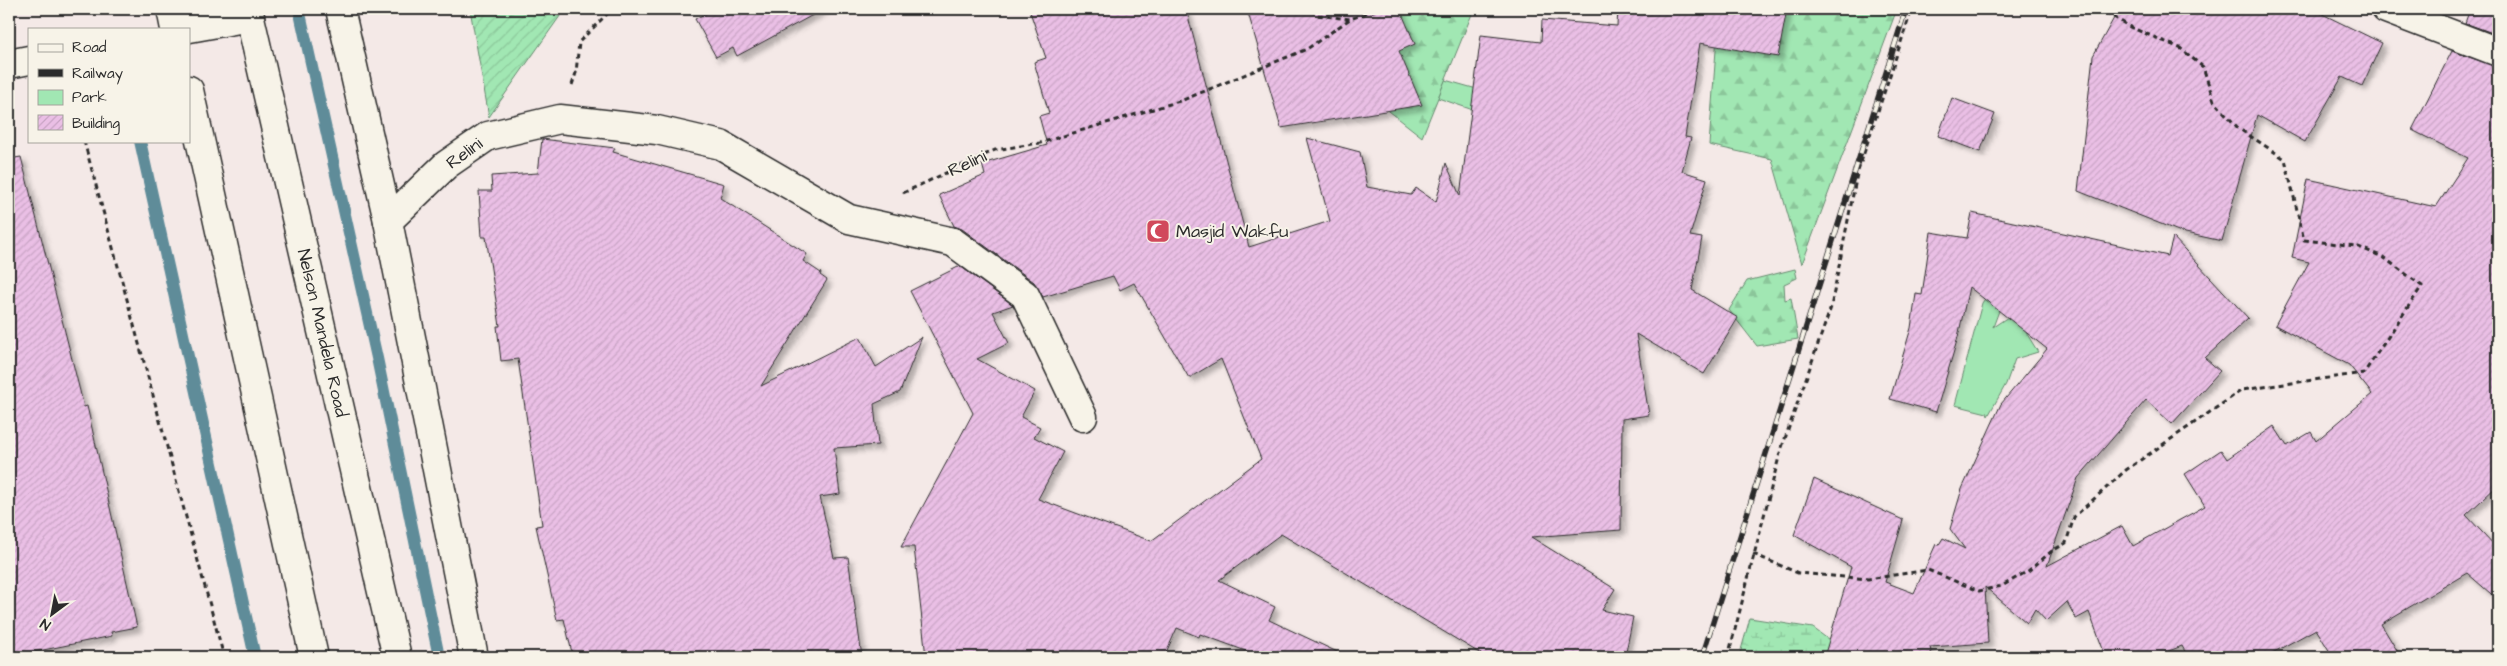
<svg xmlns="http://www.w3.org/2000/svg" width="2507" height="666" font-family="'Architects Daughter',sans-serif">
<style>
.green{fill:#a1e7b3;stroke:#66896f}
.forest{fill:url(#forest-firs);stroke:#66896f}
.wetland{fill:url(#wetland-marsh);stroke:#66896f}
.garden{fill:url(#garden-furrows);stroke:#66896f}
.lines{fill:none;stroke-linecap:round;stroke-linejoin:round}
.stream{stroke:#5f8c99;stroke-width:12}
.building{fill:url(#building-hatch);stroke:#2b2b2b;filter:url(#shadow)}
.minor-casing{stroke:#2b2b2b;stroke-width:31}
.major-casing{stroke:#2b2b2b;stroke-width:31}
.path{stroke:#2b2b2b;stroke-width:3;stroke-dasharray:5 4;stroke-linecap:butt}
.minor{stroke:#f7f3e8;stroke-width:28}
.major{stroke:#f7f3e8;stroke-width:28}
.rail-casing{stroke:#2b2b2b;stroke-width:5.5}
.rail{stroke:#f7f3e8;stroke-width:4;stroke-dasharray:11;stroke-linecap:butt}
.labels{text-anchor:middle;stroke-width:4;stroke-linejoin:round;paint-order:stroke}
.street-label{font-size:18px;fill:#2b2b2b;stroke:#f7f3e8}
.poi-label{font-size:18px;fill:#2b2b2b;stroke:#f7f3e8;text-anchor:start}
</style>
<defs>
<pattern id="forest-firs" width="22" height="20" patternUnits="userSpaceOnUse" patternTransform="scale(1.25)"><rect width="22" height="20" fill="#a1e7b3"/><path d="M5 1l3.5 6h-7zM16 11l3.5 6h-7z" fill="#8bc69a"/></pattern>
<pattern id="wetland-marsh" width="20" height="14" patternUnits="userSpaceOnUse" patternTransform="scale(1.25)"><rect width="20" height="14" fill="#a1e7b3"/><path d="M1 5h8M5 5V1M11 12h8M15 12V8" fill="none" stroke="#8bc69a"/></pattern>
<pattern id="garden-furrows" width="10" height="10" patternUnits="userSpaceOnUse" patternTransform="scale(1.25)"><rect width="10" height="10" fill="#a1e7b3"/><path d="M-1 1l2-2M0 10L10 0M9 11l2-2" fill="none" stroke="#8bc69a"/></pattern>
<pattern id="building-hatch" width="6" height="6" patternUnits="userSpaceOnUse" patternTransform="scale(1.25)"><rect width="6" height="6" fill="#eabfe5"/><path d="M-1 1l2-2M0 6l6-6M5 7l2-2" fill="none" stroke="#c9a4c5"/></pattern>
<filter id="shadow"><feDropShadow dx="4.5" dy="4.5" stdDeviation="2.5" flood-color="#0004"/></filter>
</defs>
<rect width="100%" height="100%" fill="#f4e9e7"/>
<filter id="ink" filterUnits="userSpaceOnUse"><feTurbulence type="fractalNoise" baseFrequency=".02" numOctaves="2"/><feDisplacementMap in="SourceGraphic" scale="10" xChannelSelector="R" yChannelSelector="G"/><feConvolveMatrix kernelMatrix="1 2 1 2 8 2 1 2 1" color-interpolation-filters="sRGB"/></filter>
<g filter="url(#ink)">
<g class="green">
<path d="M1445,80L1576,117L1558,139L1438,98Z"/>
<path d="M2001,275L2003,300L1993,327L2014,313L2038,352L2015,359L2006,384L1988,416L1987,413L1955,405L1982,303Z"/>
</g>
<g class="forest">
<path d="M1336,9H1474L1422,137L1361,89L1333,13Z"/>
<path d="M1719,9H1897L1802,264L1772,159L1709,145Z"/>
<path d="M1795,269L1797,278L1784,284L1785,300L1791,298L1798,339L1757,346L1729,310L1747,281Z"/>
</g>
<path class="wetland" d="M1750,618L1813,628L1852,657H1739Z"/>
<path class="garden" d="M470,9H565L489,117Z"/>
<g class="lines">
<g class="stream">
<path d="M299,9L377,358L439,657"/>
<path d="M140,141L255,657"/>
</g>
</g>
<g class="building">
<path d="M714,9H824L737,56L733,48L716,57L695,19Z"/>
<path d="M1029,9H1186L1249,247L1330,221L1307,138L1360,152L1367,187L1411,195L1416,188L1436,202L1446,163L1460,196L1481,35L1541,42L1542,20L1617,26L1618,9H1787L1778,57L1700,43L1685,137L1691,138L1682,171L1707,179L1690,236L1702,238L1692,290L1738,318L1704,374L1636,334L1649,415L1622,419L1621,530L1531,537L1615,589L1602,610L1633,617L1625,657H1486L1281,534L1219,580L1275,607L1269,620L1348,657H1262L1200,634L1199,637L1177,628L1164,657H926L914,547H901L973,413L910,291L960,266L1013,305L993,312L1009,343L977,359L1035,391L1021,417L1040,427L1034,437L1063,452L1038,499L1151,541L1261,459L1221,359L1189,378L1134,283L1120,290L1113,276L1043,297L1034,282L962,229L954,226L939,195L985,175L982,164L1047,145L1039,116L1049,113L1034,62L1046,58Z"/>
<path d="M1247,9H1400L1415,44L1399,51L1422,105L1281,128Z"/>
<path d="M2119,9H2312L2382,43L2362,86L2342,77L2305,142L2257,115L2222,241L2181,232L2078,191L2093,56Z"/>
<path d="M2470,9H2498V35L2465,23Z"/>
<path d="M2452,51L2498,67V485L2466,515L2498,549V600L2467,573L2381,624L2401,657H2333L2316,629L2265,657H2188L2182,646L2153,657H2106L2089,612L2076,619L2067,602L2046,621L2035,609L2027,623L1985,587L1988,643L1930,647L1932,657H1824L1851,567L1794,535L1814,479L1903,520L1885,582L1914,593L1936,544L1938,546L1943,538L1965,549L1950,529L1962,489L2001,404L2047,349L1969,287L1958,337L1936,412L1890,399L1911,328L1916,294L1922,295L1931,232L1967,238L1972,213L2168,256L2173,237L2248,318L2205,358L2220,371L2172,424L2146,400L2078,478L2047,566L2122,526L2133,546L2205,506L2185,474L2221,450L2227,459L2274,426L2287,446L2311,432L2316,441L2372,394L2349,365L2275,325L2309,262L2292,258L2308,179L2436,207L2468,158L2412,130Z"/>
<path d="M1952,98L1995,114L1980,152L1938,136Z"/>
<path d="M542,139L615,148L613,152L724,184L720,198L807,254L803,261L821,273L820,275L827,280L761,386L860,337L876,367L922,337L900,392L874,404L878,445L834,448L840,494L820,497L834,558L848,557L862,657H573L564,619L557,620L536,526L542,525L518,359L501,361L497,326H500L486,237H482L479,191H492L491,176L538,173Z"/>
<path d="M21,157L84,407L87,406L137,627L111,632L112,636L9,657V159Z"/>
</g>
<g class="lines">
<g class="minor-casing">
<g id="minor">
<path d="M340,9L388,221L474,657"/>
<path d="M2386,9L2498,52"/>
<path d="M184,29L250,17"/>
<path d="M9,64L29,60"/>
<path d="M388,221L446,165L488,136L560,119L657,130L721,145L849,219L953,242L1025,295L1083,417"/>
</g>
</g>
<g class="major-casing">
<g id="major">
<path d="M171,9L175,29"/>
<path d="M248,9L397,657"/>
<path d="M189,90L314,657"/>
</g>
</g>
<g class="path">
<path d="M1312,9L1316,15L1350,19"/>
<path d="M572,85L576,73L579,42L612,9"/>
<path d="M84,141L224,657"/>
<path d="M903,193L995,150L1040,143L1183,100L1307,49L1350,19L1378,9"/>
<path d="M1753,554L1798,573L1868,579L1928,570L1979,591L2002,586L2028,571L2052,551L2066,543L2074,517L2126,470L2242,390L2364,373L2422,286L2383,257L2356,246L2304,240L2285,159L2238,128L2214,101L2203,67L2180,48L2130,27L2101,9"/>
<path d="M1728,657L1780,453L1831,307L1857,174L1912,9"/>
</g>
<use href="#minor" class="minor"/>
<use href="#major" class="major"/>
<g class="rail-casing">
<path id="rail" d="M1702,657L1906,9"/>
</g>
<use href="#rail" class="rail"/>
</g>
</g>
<defs>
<g id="mosque-square" transform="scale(1.25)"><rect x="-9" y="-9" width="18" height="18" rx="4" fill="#d1495b" stroke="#f7f3e8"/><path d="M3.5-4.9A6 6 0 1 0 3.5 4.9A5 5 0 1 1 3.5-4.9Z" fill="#fff"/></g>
</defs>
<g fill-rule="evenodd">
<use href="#mosque-square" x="1158" y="231"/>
</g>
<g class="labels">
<g class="street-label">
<text transform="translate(464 153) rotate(-36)" y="6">Relini</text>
<text transform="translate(967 163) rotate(-25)" y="6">Relini</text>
<text transform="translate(323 333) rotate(77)" y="6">Nelson Mandela Road</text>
</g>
<g class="poi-label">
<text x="1176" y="237">Masjid Wakfu</text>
</g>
</g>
<rect width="2507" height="666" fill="none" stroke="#f7f3e8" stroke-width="30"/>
<rect x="15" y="15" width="2477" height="636" fill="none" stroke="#2b2b2b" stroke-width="2" filter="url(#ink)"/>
<rect x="28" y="28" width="162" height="115" fill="#f7f3e8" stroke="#a5a39c"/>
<rect x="38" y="44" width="25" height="8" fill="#f7f3e8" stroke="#a5a39c"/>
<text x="72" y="52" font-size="15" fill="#2b2b2b">Road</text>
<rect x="38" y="69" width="25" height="8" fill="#2b2b2b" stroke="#a5a39c"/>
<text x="72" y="78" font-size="15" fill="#2b2b2b">Railway</text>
<rect x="38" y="90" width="25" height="15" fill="#a1e7b3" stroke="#a5a39c"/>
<text x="72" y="102" font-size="15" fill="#2b2b2b">Park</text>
<rect x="38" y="115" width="25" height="15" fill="url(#building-hatch)" stroke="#a5a39c"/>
<text x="72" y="128" font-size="15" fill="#2b2b2b">Building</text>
<g transform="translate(52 614) rotate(212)" stroke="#f7f3e8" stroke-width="4" paint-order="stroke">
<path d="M0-4L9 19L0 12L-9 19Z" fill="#2b2b2b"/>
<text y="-8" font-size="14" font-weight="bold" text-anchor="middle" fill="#2b2b2b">N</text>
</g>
</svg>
